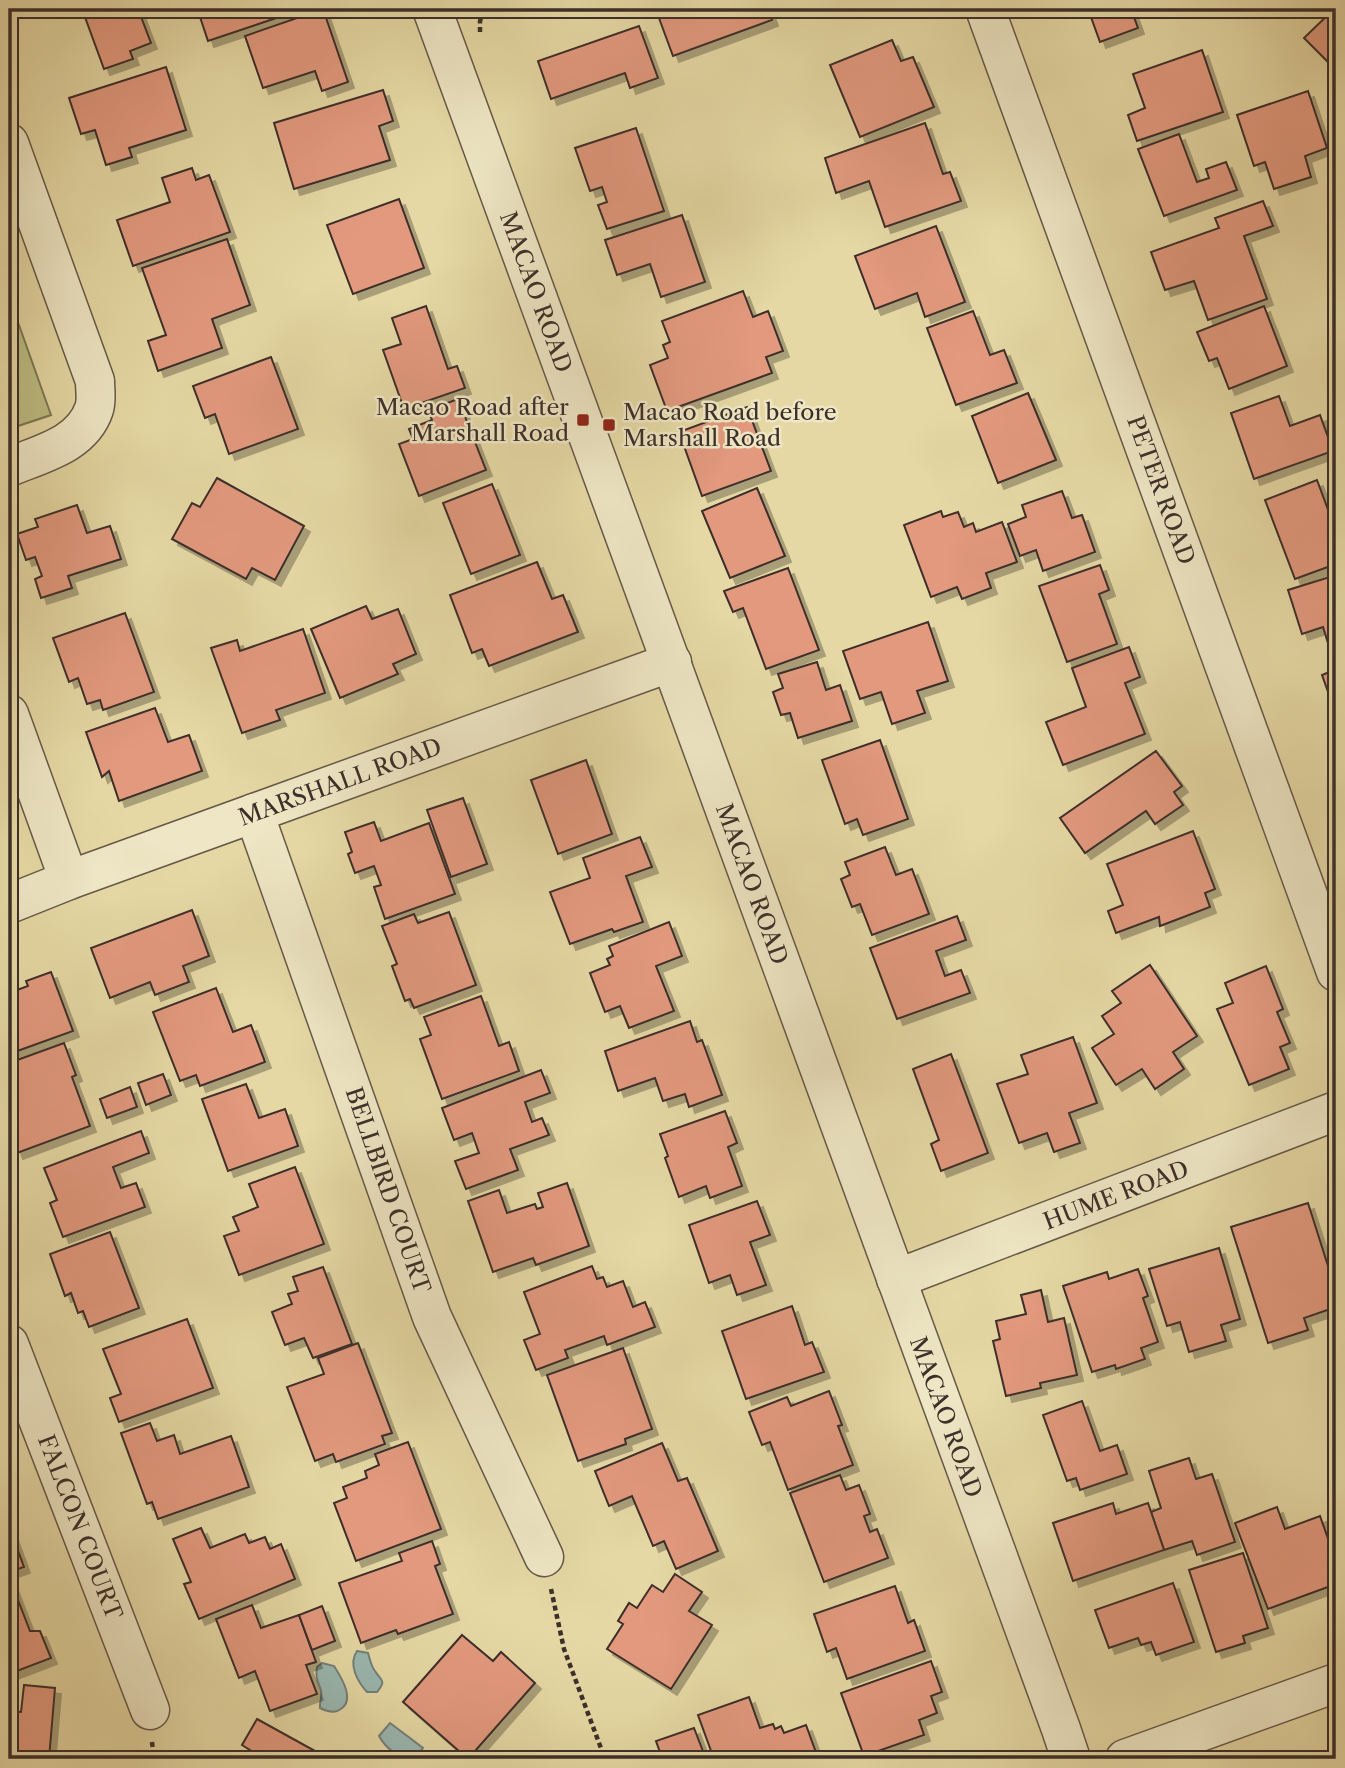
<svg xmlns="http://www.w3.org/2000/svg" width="1345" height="1768" font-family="'Libre Caslon Text',serif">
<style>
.green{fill:#bbbc81;stroke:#7c7656;stroke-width:2}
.water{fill:#9ab8b1;stroke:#74817b;stroke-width:2}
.building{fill:#e2997e;stroke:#3c2f2a;stroke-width:2;filter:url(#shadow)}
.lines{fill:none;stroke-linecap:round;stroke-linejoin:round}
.minor-casing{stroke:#665948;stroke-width:41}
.path{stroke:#3c2f2a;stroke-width:4.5;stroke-dasharray:5 3.5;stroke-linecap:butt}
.minor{stroke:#eee6c4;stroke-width:38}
.poi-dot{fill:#8f2418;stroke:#eee6c4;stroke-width:2.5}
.labels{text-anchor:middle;stroke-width:5;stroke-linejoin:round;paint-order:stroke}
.street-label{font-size:23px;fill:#3c2f2a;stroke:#eee6c4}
.poi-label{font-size:23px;fill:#3c2f2a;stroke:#eee6c4;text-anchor:end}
</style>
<defs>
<filter id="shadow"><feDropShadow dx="6" dy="6" stdDeviation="0" flood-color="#0004"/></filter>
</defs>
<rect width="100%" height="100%" fill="#e5d8a4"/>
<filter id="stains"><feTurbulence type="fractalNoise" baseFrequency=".00286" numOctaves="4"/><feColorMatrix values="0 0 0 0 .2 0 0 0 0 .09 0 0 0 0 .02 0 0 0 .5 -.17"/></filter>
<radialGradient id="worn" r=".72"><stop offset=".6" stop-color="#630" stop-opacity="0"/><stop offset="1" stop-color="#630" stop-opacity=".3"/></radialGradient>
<path class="green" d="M9,297L51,415L9,429Z"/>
<g class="water">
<path d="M357,1651L368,1653C370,1659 371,1666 375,1671C381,1681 387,1680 377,1692H367C357,1681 348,1664 357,1651Z"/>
<path d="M322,1663L334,1666C341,1677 358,1703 337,1711C331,1713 326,1711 320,1708C319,1701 323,1697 321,1690C318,1682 315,1677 317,1667Z"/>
<path d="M390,1723L423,1748L414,1759C400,1759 386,1749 379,1736Z"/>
</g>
<g class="building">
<path d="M82,9H138L151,43L130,51L133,59L104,69Z"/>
<path d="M203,9H303L208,41L198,11Z"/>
<path d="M323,9L348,82L322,91L315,71L263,88L245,36Z"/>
<path d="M660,9H768L772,20L673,56L656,10Z"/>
<path d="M1088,9H1131L1138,28L1100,42Z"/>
<path d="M1334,9H1336V70L1304,38Z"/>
<path d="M639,26L658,78L630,88L625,73L551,99L538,61Z"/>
<path d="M892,40L901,61L913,57L934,107L860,137L830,65Z"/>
<path d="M1202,50L1223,112L1137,141L1128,115L1145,108L1133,74Z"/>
<path d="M166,67L186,130L129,148L132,157L106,165L95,130L81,134L69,98Z"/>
<path d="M383,90L393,121L379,126L390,160L294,189L274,123Z"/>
<path d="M1308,91L1327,148L1305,156L1311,177L1274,189L1265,162L1254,166L1237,115Z"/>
<path d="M925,123L943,174L950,172L961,201L885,227L869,181L836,193L825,158Z"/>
<path d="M636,128L664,211L607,229L598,205L607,202L602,187L590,191L575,148Z"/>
<path d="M1179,134L1197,182L1209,178L1206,169L1226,162L1237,190L1164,216L1138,149Z"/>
<path d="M192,168L196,180L209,175L230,232L133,266L117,220L170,202L162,178Z"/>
<path d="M399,199L424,268L353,294L327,225Z"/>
<path d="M1263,201L1273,226L1244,236L1267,299L1208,320L1194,281L1165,290L1151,252L1219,228L1215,218Z"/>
<path d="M682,215L705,282L661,297L650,264L617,275L605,240Z"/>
<path d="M936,226L965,302L925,317L917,293L875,309L855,256Z"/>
<path d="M227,239L250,305L212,319L222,348L158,371L148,341L166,335L142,268Z"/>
<path d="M743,291L753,317L768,311L783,351L766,357L772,373L667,411L650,365L668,358L663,345L670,342L662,321Z"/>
<path d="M426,306L448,369L457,366L465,388L404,409L383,350L401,344L392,318Z"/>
<path d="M1264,306L1287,366L1229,389L1217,358L1209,361L1197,332Z"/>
<path d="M973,311L990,355L1004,350L1017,383L956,405L927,328Z"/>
<path d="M271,357L298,429L229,454L215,414L205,418L193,386Z"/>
<path d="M1028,393L1056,460L998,483L972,416Z"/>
<path d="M1279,396L1290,426L1320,415L1333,451L1254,479L1231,413Z"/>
<path d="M458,399L486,470L419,496L399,444L413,439L409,429L432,420L428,410Z"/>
<path d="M747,407L771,471L702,496L679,432Z"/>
<path d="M217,478L304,526L275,580L252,568L246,579L172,539L192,503L200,507Z"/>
<path d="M1317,480L1336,531V564L1295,579L1265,500Z"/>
<path d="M492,484L520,555L471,574L443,503Z"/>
<path d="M757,488L785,556L730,578L702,511Z"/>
<path d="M1062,491L1072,518L1082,515L1095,552L1043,571L1036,550L1020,556L1008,524L1026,517L1022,505Z"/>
<path d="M77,505L87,533L110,526L121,559L68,576L72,588L41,598L35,579L42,576L35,557L26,560L17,534L38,527L35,519Z"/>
<path d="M941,511L943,517L958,512L964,527L973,523L976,532L1002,522L1017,562L986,573L991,588L962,599L957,587L931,597L904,525Z"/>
<path d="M537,562L552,599L563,595L578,632L489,666L482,649L472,653L450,595Z"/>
<path d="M1100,565L1109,590L1099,594L1117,644L1067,662L1039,586Z"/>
<path d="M788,568L819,650L766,669L743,608L733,612L724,591Z"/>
<path d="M1336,575V655L1332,656L1323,627L1302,634L1288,590Z"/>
<path d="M366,606L372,619L398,609L416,654L393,664L398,674L340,698L311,629Z"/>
<path d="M125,613L154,692L103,710L100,700L87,704L78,678L69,682L53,638Z"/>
<path d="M928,622L948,681L917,691L925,713L892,724L881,692L860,699L843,651Z"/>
<path d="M303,629L325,693L276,710L280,720L242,733L211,648L237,640L240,651Z"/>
<path d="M1129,647L1140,677L1125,683L1145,734L1063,765L1046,722L1086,707L1072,668Z"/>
<path d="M817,662L826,690L840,685L852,721L798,738L790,713L781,715L773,692L783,688L778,674Z"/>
<path d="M1336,669V714L1322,675Z"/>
<path d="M155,708L168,742L189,735L202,771L119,801L109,771L102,777L86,732Z"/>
<path d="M880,740L908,819L863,835L857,819L845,824L822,760Z"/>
<path d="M1156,751L1182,786L1174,792L1183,805L1155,824L1146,811L1085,853L1060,818Z"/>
<path d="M586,760L612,834L558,854L531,780Z"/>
<path d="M463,798L487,864L451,877L427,810Z"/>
<path d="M374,822L381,841L429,823L455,894L385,919L374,887L381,885L374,866L355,873L348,854L352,852L345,832Z"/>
<path d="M1193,831L1215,889L1205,893L1210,907L1160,926L1159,917L1116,933L1108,911L1123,905L1107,864Z"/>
<path d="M640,837L652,867L626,876L643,922L614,932L612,929L570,944L550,892L590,878L583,858Z"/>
<path d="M885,847L896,875L912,869L929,914L872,935L860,904L852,907L841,879L850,875L845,862Z"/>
<path d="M192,910L209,956L183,966L189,982L155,995L150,982L110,998L91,948Z"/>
<path d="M449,912L476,985L414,1008L410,999L405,1001L392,966L397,964L382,926L414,914L418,923Z"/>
<path d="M957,916L966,940L936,951L945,976L961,970L970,993L897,1019L870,948Z"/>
<path d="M669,922L682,956L656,966L674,1011L629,1028L620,1006L605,1012L590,973L610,965L607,959L613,956L609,946Z"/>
<path d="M1150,965L1197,1036L1173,1052L1184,1069L1155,1089L1142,1069L1116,1085L1092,1048L1114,1034L1102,1016L1121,1003L1112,991Z"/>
<path d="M1266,966L1283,1009L1277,1012L1290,1043L1280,1047L1289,1069L1249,1085L1217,1009L1233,1003L1225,983Z"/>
<path d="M51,972L73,1031L9,1054V993L28,986L26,981Z"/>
<path d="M216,988L233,1032L251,1025L265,1062L200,1086L196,1075L180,1081L153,1012Z"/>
<path d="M481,996L499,1046L509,1042L519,1071L442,1099L420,1039L431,1035L424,1017Z"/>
<path d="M690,1021L697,1042L702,1040L722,1095L689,1107L685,1094L663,1101L655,1078L618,1091L605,1051Z"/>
<path d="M1073,1037L1097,1103L1069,1113L1080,1143L1054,1152L1047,1133L1019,1143L997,1084L1028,1074L1021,1055Z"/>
<path d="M64,1043L76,1075L72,1077L90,1126L17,1153L9,1131V1063Z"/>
<path d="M951,1054L988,1153L941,1171L931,1144L939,1140L913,1069Z"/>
<path d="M541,1070L550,1093L525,1102L532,1122L542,1118L549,1135L510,1149L518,1170L466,1189L455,1161L479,1153L472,1133L454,1140L442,1108Z"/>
<path d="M163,1074L171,1095L146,1105L138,1083Z"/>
<path d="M246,1084L259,1118L285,1109L298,1146L228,1171L202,1099Z"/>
<path d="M130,1087L137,1107L107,1118L100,1099Z"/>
<path d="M725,1111L737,1143L728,1147L742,1186L710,1198L706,1186L679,1197L665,1158L668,1156L660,1134Z"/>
<path d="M141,1131L149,1153L113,1167L121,1188L136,1183L145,1207L63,1237L50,1203L57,1200L44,1168Z"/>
<path d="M295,1167L324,1244L239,1275L224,1236L239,1231L233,1217L258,1207L249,1184Z"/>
<path d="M567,1183L589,1246L536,1265L533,1258L493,1272L468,1201L499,1190L507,1213L535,1204L537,1209L543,1207L538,1193Z"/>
<path d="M757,1201L770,1235L750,1242L766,1285L737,1295L730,1275L709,1283L689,1225Z"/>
<path d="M1308,1203L1336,1291V1307L1304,1318L1308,1330L1268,1343L1231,1227Z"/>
<path d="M110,1232L139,1308L89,1327L83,1311L78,1313L71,1293L65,1296L50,1254Z"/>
<path d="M1219,1248L1240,1319L1221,1325L1226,1341L1189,1352L1180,1322L1167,1326L1149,1269Z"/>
<path d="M592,1266L597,1279L603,1277L607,1287L623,1281L633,1307L645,1302L655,1327L607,1345L604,1336L565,1350L568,1358L536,1370L524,1340L540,1334L524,1292Z"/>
<path d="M323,1267L352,1344L313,1358L304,1338L285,1345L272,1312L292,1304L288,1294L298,1291L293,1277Z"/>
<path d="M1138,1269L1148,1296L1143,1298L1158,1342L1141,1348L1145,1359L1116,1369L1115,1365L1092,1372L1063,1286L1107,1272L1109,1279Z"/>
<path d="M1041,1290L1048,1322L1064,1318L1077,1375L1040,1383L1041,1388L1006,1396L993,1341L1000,1339L996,1321L1026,1314L1021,1295Z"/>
<path d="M792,1306L805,1345L812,1342L824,1372L746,1399L722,1331Z"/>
<path d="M187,1319L213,1388L119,1422L110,1398L121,1394L103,1349Z"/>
<path d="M358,1343L392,1433L382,1436L385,1444L336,1462L333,1454L315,1461L287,1387L324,1374L318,1358Z"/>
<path d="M623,1348L652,1429L625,1439L626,1444L578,1461L547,1375Z"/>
<path d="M829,1391L842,1425L838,1426L853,1465L788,1490L770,1442L762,1445L749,1412L787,1397L791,1406Z"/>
<path d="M1082,1401L1100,1451L1117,1445L1127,1474L1080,1490L1076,1478L1067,1481L1043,1415Z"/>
<path d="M150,1423L157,1441L174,1435L180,1454L231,1436L249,1487L158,1519L152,1502L147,1504L121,1433Z"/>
<path d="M408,1442L441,1529L356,1561L334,1503L347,1498L343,1487L367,1478L365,1471L379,1465L375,1454Z"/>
<path d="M662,1443L678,1481L687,1478L718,1551L676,1569L664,1541L653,1546L632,1496L609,1506L595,1471Z"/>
<path d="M1189,1458L1196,1479L1212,1474L1235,1542L1197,1555L1192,1541L1164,1550L1151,1512L1161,1508L1149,1471Z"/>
<path d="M840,1475L846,1490L859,1485L870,1514L864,1516L870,1532L877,1529L888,1558L824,1582L790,1493Z"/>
<path d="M1113,1503L1116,1514L1148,1503L1164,1550L1073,1581L1053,1523Z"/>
<path d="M1277,1507L1285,1529L1320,1516L1336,1561V1584L1268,1609L1235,1523Z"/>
<path d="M201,1528L210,1548L245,1534L249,1543L265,1537L270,1549L281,1544L295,1579L199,1619L184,1584L191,1582L173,1539Z"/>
<path d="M10,1529L24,1567L9,1572V1530Z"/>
<path d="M432,1541L440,1564L435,1566L453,1614L398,1634L396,1630L361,1643L339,1583L402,1561L399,1553Z"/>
<path d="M1243,1553L1268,1628L1243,1636L1245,1643L1216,1652L1189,1570Z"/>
<path d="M675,1574L702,1592L689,1611L712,1625L671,1689L607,1649L623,1624L618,1621L629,1603L637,1608L652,1585L663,1592Z"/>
<path d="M9,1582H11L30,1631H40L51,1658L9,1674Z"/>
<path d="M1173,1583L1194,1642L1156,1655L1151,1642L1141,1645L1138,1638L1109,1648L1095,1610Z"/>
<path d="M895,1586L908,1623L914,1620L925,1651L847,1679L836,1648L827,1652L814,1614Z"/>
<path d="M252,1605L261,1628L299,1615L316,1662L306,1665L317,1694L270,1711L255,1671L239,1678L216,1619Z"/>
<path d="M322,1606L335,1641L312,1650L299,1615Z"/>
<path d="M462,1635L493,1661L501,1652L535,1683L468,1759L403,1702Z"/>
<path d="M931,1661L942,1692L931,1696L937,1713L919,1720L924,1735L864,1756L841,1693Z"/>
<path d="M24,1685L55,1688L49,1759H9V1711L21,1712Z"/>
<path d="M749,1697L760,1728L773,1724L775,1729L781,1726L784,1733L806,1725L818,1758L814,1759H714L698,1715Z"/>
<path d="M257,1719L315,1751L311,1759H248L253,1752L242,1745Z"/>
<path d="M694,1728L706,1759H649L661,1755L656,1741Z"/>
</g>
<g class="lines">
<g class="minor-casing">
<g id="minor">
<path d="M432,9L1061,1729L1071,1759"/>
<path d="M985,9L1336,972"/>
<path d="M9,143L95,381C95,390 97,401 94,409C82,445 40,454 9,467"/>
<path d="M9,714L69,880"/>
<path d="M254,813L432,1317L544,1557"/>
<path d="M9,904L69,880L672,662"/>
<path d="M896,1279L1336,1111"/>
<path d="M9,1344L150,1710"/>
<path d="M1125,1759L1336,1683"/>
</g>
</g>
<g class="path">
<path d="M480,32V21L485,9"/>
<path d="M551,1589L564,1649L605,1759"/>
<path d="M152,1742L154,1759"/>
</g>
<use href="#minor" class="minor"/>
</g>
<g class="poi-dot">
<rect x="576" y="413" width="14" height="14" rx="3.5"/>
<rect x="602" y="418" width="14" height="14" rx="3.5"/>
</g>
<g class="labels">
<g class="street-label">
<text transform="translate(536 292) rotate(70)" y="8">MACAO ROAD</text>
<text transform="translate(1161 490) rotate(70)" y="8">PETER ROAD</text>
<text transform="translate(340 782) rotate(-20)" y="8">MARSHALL ROAD</text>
<text transform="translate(752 884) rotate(70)" y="8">MACAO ROAD</text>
<text transform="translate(388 1190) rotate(71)" y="8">BELLBIRD COURT</text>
<text transform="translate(1116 1195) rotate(-21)" y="8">HUME ROAD</text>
<text transform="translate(946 1417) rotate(70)" y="8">MACAO ROAD</text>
<text transform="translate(80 1527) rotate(69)" y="8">FALCON COURT</text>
</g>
<g class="poi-label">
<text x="569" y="415">Macao Road after<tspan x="569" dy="26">Marshall Road</tspan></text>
<text x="623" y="420" text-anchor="start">Macao Road before<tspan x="623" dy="26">Marshall Road</tspan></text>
</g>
</g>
<rect width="1345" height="1768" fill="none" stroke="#e5d8a4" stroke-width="35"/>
<rect x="10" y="10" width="1324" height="1747" fill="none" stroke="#3c2f2a" stroke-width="3.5"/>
<rect x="18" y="18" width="1310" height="1733" fill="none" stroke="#3c2f2a" stroke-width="2"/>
<rect width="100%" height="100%" filter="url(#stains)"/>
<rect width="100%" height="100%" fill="url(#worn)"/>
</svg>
